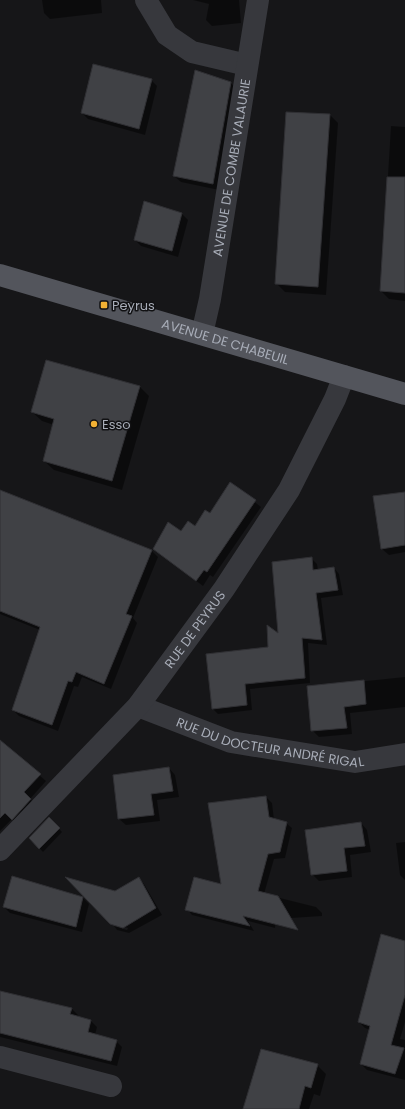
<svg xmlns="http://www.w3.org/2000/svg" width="405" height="1109" font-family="Poppins,sans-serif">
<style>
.shadow{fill:#0007}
.building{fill:#404145;stroke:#303034}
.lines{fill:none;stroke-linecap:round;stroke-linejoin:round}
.minor{stroke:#37383d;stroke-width:22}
.major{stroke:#53555c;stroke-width:22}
.poi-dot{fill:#f2b134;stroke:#111113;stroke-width:1.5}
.labels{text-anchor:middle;stroke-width:3;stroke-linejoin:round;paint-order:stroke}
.street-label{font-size:13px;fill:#a8adb8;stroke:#111113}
.poi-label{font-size:13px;fill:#a8adb8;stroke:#111113;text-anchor:start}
</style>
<rect width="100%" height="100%" fill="#161618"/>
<g class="shadow">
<path d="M42,0H101L102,13L50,19L44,13Z"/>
<path d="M193,0H239L241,23L212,26L206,20L209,4Z"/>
<path d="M196,71L231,83L237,90L219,190L181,182L174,176Z"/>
<path d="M151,80L157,86L145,135L88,119L82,113Z"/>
<path d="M287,113L330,115L338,123L326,295L285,292L276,283Z"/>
<path d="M391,126L405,127V301L389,299L381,291Z"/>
<path d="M181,213L188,220L178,257L141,246L135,240Z"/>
<path d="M140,387L149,396L122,490L54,470L44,461L54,425L42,421L32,412Z"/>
<path d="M230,483L261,507L213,577L210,575L203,586L154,549L195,527L210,515Z"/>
<path d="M0,491L152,551L158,557L133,618L137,623L111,689L82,677L78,687L74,686L58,731L19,716L13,710L40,630L0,614Z"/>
<path d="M405,493V552L389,555L382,549Z"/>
<path d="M311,558L317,564L318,570L334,568L339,574L343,595L321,598L327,645L308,643L310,683L250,689L252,710L218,714L213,709L279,635Z"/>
<path d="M405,677V707L350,713L352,734L319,737L312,730L308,687Z"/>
<path d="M0,741L46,781L30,799L37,806L18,825L12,819L0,831Z"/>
<path d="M169,768L175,775L179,797L157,800L160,821L126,825L119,819Z"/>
<path d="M266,797L272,803L274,820L286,823L292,828L285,858L274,859L264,894L316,907L322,913V916L276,919L275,928L248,921L254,931L192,915L187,909L222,886Z"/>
<path d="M49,818L62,832L43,852L30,838Z"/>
<path d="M361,823L367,830L371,852L350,855L352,877L319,881L312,874Z"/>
<path d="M405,842V885V880L400,875L396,843Z"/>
<path d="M12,877L83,898L89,904L82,932L10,913L4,907Z"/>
<path d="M138,878L144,884L162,915L129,933L117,930L114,926L127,930L128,928L111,923L115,892Z"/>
<path d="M405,942V1022L400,1039L405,1040V1080L367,1070L361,1064L370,1030L365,1028L359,1022Z"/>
<path d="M0,992L72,1009L78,1015L77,1017L91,1021L97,1027L95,1035L116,1041L122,1047L117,1066L0,1037Z"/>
<path d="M317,1065L326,1074L320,1096L314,1094L309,1109H244Z"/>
</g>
<g class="building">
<path d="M93,64L152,79L139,129L81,113Z"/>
<path d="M195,70L231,82L213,184L173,176Z"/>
<path d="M286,112L330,114L318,287L275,284Z"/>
<path d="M387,177H405V293L380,291Z"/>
<path d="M144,201L182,213L172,251L134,240Z"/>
<path d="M46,360L140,386L112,481L43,461L54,419L31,412Z"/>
<path d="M230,482L256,500L207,572L204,570L196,581L153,549L168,522L181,531L188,521L195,526L205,510L210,513Z"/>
<path d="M0,490L152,550L126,614L132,616L104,684L76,672L72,682L68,681L52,725L12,710L40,627L0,611Z"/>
<path d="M405,492V545L381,549L373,496Z"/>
<path d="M312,557L313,570L334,567L338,590L316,593L322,640L302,638L305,678L245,684L247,705L212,709L206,654L268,647L267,625L278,633L272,562Z"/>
<path d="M364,680L366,704L344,707L347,728L311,731L307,686Z"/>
<path d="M0,740L41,774L24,792L31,799L12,820L5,813L0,818Z"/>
<path d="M169,767L173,791L151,794L154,815L118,819L113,775Z"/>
<path d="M266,796L269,817L287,822L280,852L268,854L258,891L278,896L298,930L243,916L250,926L185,910L194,877L221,884L208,803Z"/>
<path d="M49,817L60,828L39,849L29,838Z"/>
<path d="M361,822L365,846L344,848L347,871L311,875L305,830Z"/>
<path d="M12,876L83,897L76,927L3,907Z"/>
<path d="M65,877L115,891L139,877L156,908L123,928L110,924Z"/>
<path d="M381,934L405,941V995L391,1045L404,1048L395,1074L360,1064L370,1026L358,1022Z"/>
<path d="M0,991L72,1008L70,1014L91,1020L88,1032L117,1040L111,1061L0,1033Z"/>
<path d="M261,1049L318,1064L311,1088L305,1086L299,1109H243Z"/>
</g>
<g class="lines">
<g class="minor">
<path d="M146,0L167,35L192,52L247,65"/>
<path id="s1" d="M202,334L210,299L258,0"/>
<path id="s2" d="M138,706L231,742L355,762L405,754"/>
<path id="s3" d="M0,850L138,706L224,589L289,490L335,399L344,376"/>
<path d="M0,1057L111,1086"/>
</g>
<path class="major" id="s4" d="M0,275L405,394"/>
</g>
<g class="poi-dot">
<rect x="100" y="301" width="8" height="8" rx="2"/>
<circle cx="94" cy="424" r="4"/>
</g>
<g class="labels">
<g class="street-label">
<text dy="5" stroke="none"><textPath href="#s1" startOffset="169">AVENUE DE COMBE VALAURIE</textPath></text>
<text dy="5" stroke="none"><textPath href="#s4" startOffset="235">AVENUE DE CHABEUIL</textPath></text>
<text dy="5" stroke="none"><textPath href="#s3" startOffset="295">RUE DE PEYRUS</textPath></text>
<text dy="5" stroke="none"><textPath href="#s2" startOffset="138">RUE DU DOCTEUR ANDRÉ RIGAL</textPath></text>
</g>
<g class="poi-label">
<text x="112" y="310">Peyrus</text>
<text x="102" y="429">Esso</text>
</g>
</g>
</svg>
